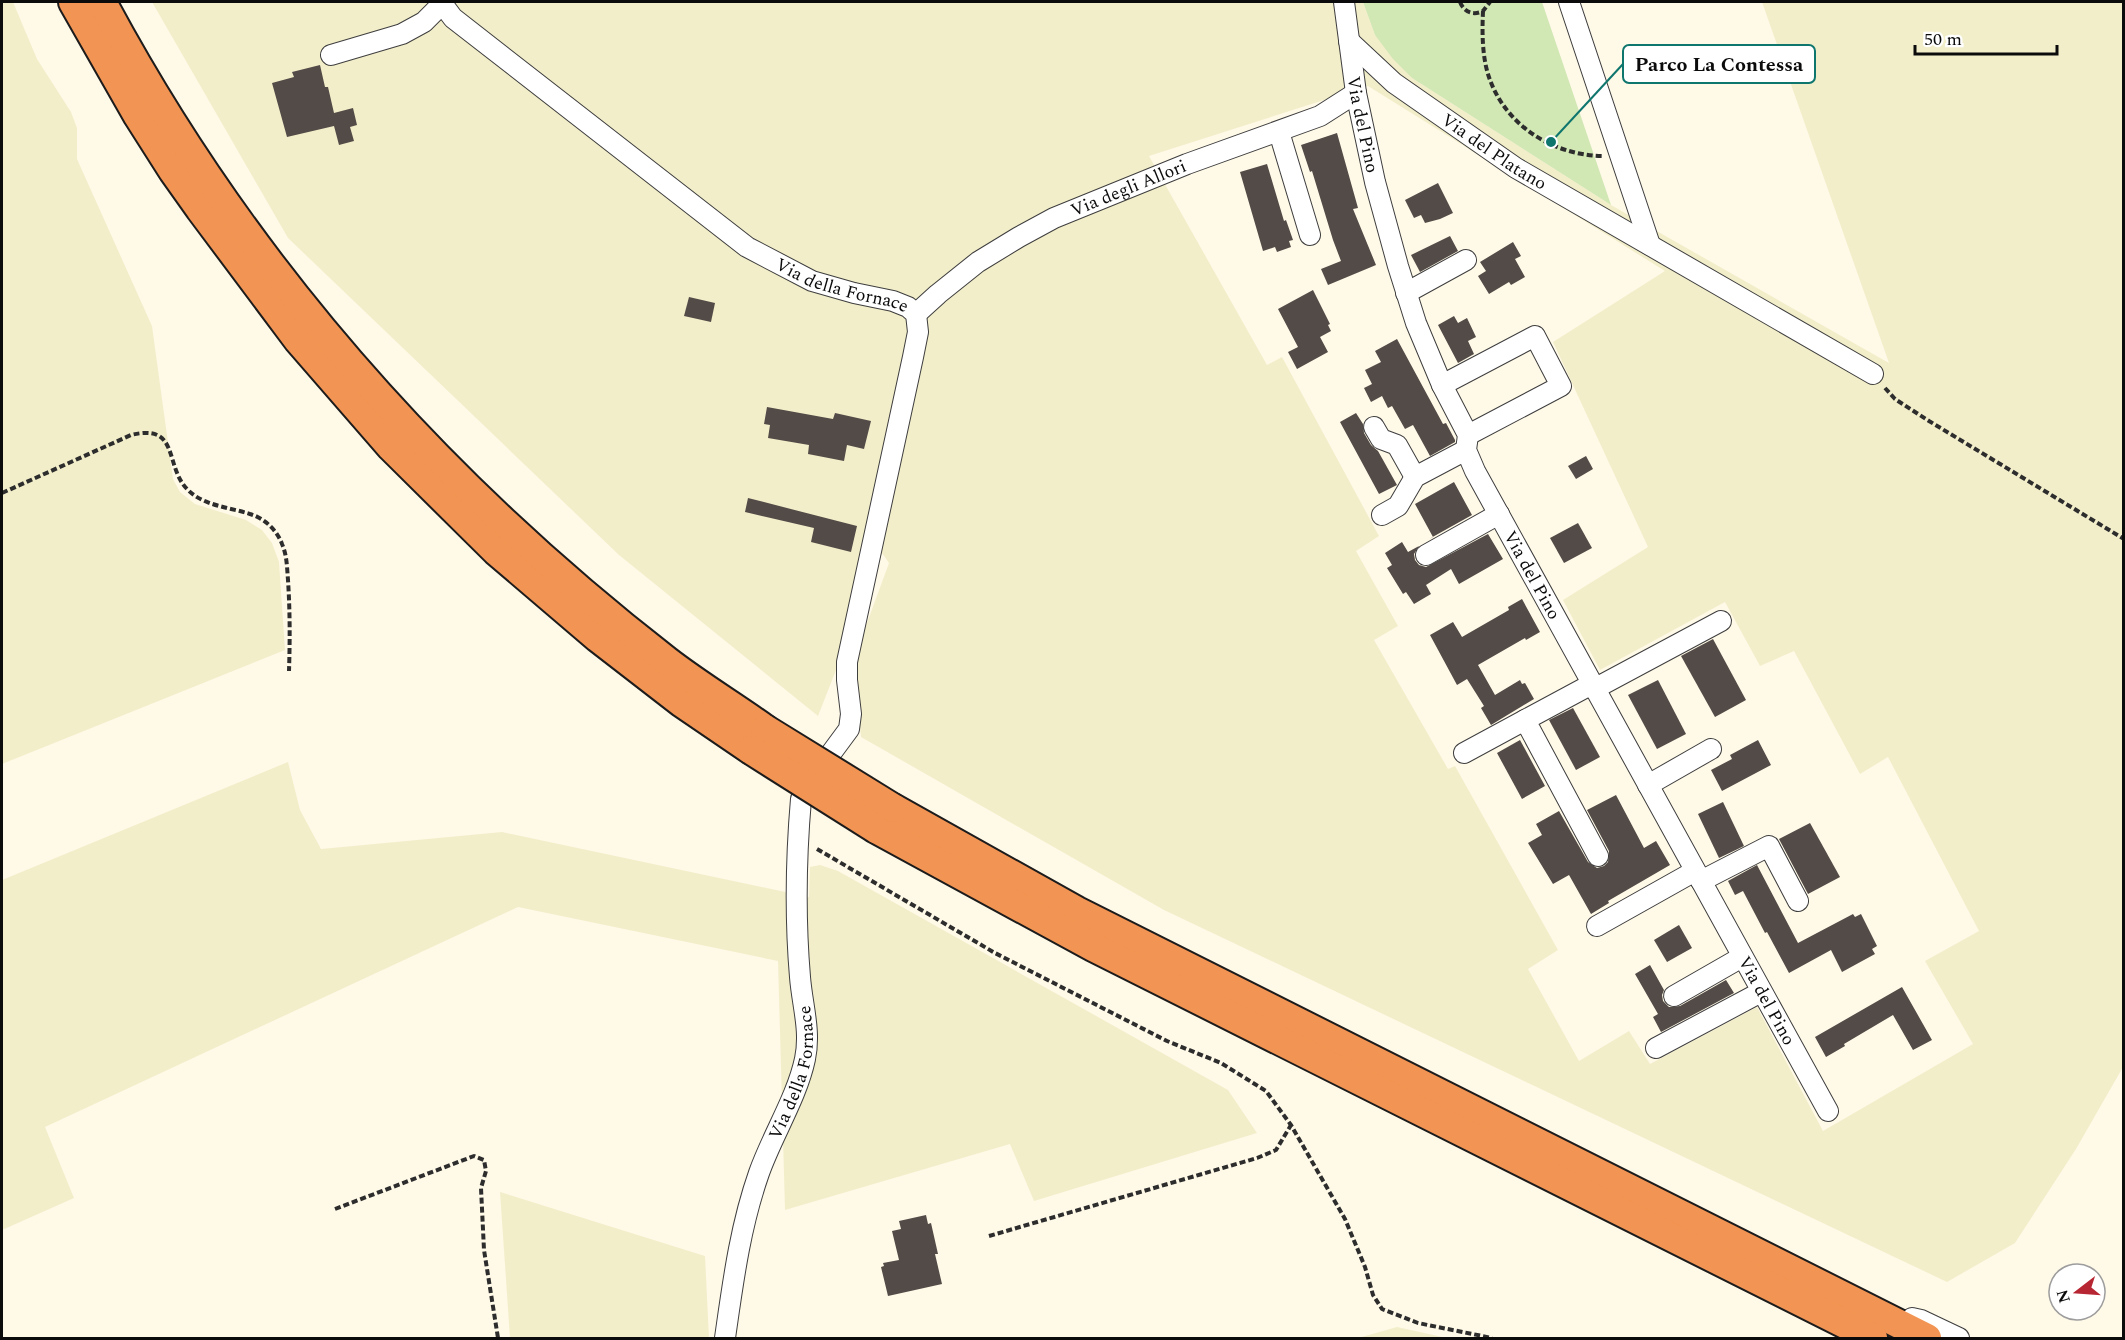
<svg xmlns="http://www.w3.org/2000/svg" width="2125" height="1340" font-family="Spectral,serif">
<style>
.farmland{fill:#f3eeca;fill-rule:evenodd}
.green{fill:#d1e7b4}
.building{fill:#534b47}
.lines{fill:none;stroke-linecap:round;stroke-linejoin:round}
.minor-casing{stroke:#3e3e3e;stroke-width:22}
.highway-casing{stroke:#1c1c1c;stroke-width:32}
.path{stroke:#2d2d2d;stroke-width:4;stroke-dasharray:6 3;stroke-linecap:butt}
.minor{stroke:#fff;stroke-width:20}
.highway{stroke:#f29453;stroke-width:28}
.highway-bridge-casing{stroke:#1c1c1c;stroke-width:32;stroke-linecap:butt}
.highway-bridge{stroke:#f29453;stroke-width:28}
.labels{text-anchor:middle;stroke-width:6;stroke-linejoin:round;paint-order:stroke}
.street-label{font-size:18px;fill:#0b0b0b;stroke:#fff}
.leader{fill:none;stroke:#0f766e;stroke-width:2}
.callout-dot{fill:#0f766e;stroke:#fff;stroke-width:2}
.callout{fill:#fff;stroke:#0f766e;stroke-width:2}
.callout-label{font-size:20px;text-anchor:middle;font-weight:bold;fill:#0b0b0b}
</style>
<rect width="100%" height="100%" fill="#fff9e8"/>
<g class="farmland">
<path d="M2,2H13L37,59L71,112L77,128V159L152,326L173,479L180,492L195,504L246,520L262,530L272,543L279,562L285,650L2,764Z"/>
<path d="M152,2H1363L1375,35L1412,78L1611,205L1889,363L1762,2H2123V1067L2076,1149L2015,1243L1947,1282L1164,910L861,737L853,661L889,563L882,553L818,716L619,555L288,238ZM1368,86L1665,271L1553,342L1648,547L1563,600L1600,670L1725,602L1760,666L1794,651L1860,774L1888,757L1979,931L1925,961L1973,1044L1823,1131L1757,1007L1650,1064L1629,1031L1579,1061L1528,969L1558,950L1455,766L1448,769L1374,640L1398,626L1356,551L1379,536L1282,357L1267,365L1149,156Z"/>
<path d="M288,762L300,810L321,849L502,832L809,897L810,867L820,865L838,871L1228,1090L1257,1133L1034,1201L1010,1144L785,1210L778,961L518,907L45,1127L74,1198L2,1230V880Z"/>
<path d="M500,1192L705,1256L709,1338H510Z"/>
<path d="M1397,1327L1447,1338H1358Z"/>
</g>
<path class="green" d="M1363,2H1542L1611,205L1412,78L1393,59L1375,35Z"/>
<g class="building">
<path d="M320,65L325,87H328L334,113L353,108L357,125L350,127L354,141L339,145L334,126L287,137L272,83L294,77L292,72Z"/>
<path d="M1337,133L1358,208L1353,209L1376,265L1328,285L1321,269L1341,261L1333,240L1312,171L1310,172L1301,145Z"/>
<path d="M1267,164L1284,221L1286,220L1293,240L1289,241L1291,247L1277,252L1275,247L1263,251L1240,172Z"/>
<path d="M1438,183L1453,213L1440,219L1425,223L1421,215L1414,218L1405,200Z"/>
<path d="M1450,236L1458,251L1420,272L1411,255Z"/>
<path d="M1513,242L1521,256L1515,259L1525,277L1511,285L1509,282L1489,294L1478,276L1486,271L1480,262Z"/>
<path d="M1313,290L1330,324L1328,325L1331,331L1320,337L1328,352L1297,369L1288,352L1298,347L1278,309Z"/>
<path d="M689,297L715,303L711,322L684,316Z"/>
<path d="M1454,316L1458,323L1467,318L1476,337L1468,341L1474,354L1458,363L1438,325Z"/>
<path d="M1397,339L1443,424L1446,423L1455,440V442L1430,456L1413,425L1405,429L1392,406L1388,408L1382,396L1371,402L1364,388L1372,384L1365,370L1381,362L1375,351Z"/>
<path d="M767,407L833,419L835,413L871,421L864,449L847,445L844,461L808,454L809,445L768,438L770,425L764,424Z"/>
<path d="M1356,413L1363,424L1364,433L1371,445L1378,451L1397,485L1379,494L1340,422Z"/>
<path d="M1586,456L1593,469L1576,479L1568,466Z"/>
<path d="M1454,482L1472,515L1429,539L1433,537L1415,504Z"/>
<path d="M748,498L857,526L851,552L811,542L814,528L745,512Z"/>
<path d="M1578,523L1592,548L1564,563L1550,538Z"/>
<path d="M1488,534L1503,559L1459,584L1451,569L1426,585L1431,594L1414,604L1406,592L1403,594L1387,568L1392,565L1385,553L1402,542L1408,552L1419,546L1414,554L1415,560L1419,565L1426,567Z"/>
<path d="M1522,599L1540,632L1526,640L1525,638L1478,665L1495,695L1520,680L1522,684L1525,683L1534,699L1491,725L1481,708L1484,706L1467,679L1457,685L1430,635L1453,622L1462,637L1509,610L1508,607Z"/>
<path d="M1713,639L1746,700L1715,717L1681,656Z"/>
<path d="M1658,680L1686,734L1657,749L1628,695Z"/>
<path d="M1573,708L1600,757L1576,770L1549,720Z"/>
<path d="M1520,740L1545,786L1522,799L1497,753Z"/>
<path d="M1758,740L1771,765L1722,791L1711,770L1732,759L1730,755Z"/>
<path d="M1616,795L1644,848L1656,841L1670,865L1608,901L1609,903L1591,914L1569,875L1553,884L1528,843L1542,835L1536,824L1559,811L1588,862L1597,868L1604,866L1608,862L1609,851L1587,810Z"/>
<path d="M1723,802L1744,846L1719,858L1698,814Z"/>
<path d="M1810,823L1840,877L1808,894L1779,839Z"/>
<path d="M1757,865L1798,943L1853,914L1855,917L1861,914L1877,946L1872,949L1875,954L1842,972L1831,950L1789,973L1767,932L1765,933L1743,891L1735,895L1728,881Z"/>
<path d="M1679,925L1692,948L1667,962L1654,940Z"/>
<path d="M1650,965L1664,990L1662,995L1663,1001L1669,1007L1680,1006L1726,980L1734,993L1661,1032L1653,1017L1658,1014L1635,974Z"/>
<path d="M1902,987L1932,1040L1913,1050L1893,1015L1844,1044L1845,1046L1826,1057L1815,1037Z"/>
<path d="M926,1215L928,1224L931,1223L938,1254H935L942,1284L888,1296L881,1267L884,1266L883,1263L899,1260L892,1231L901,1229L899,1221Z"/>
</g>
<g class="lines">
<g class="minor-casing">
<g id="minor">
<path id="s1" d="M441,2L453,18L747,247L812,281L854,293L893,301L908,307L916,314L918,332L913,357L847,662V680L851,714L849,729L832,752"/>
<path id="s2" d="M1344,2L1356,93L1375,182L1398,266L1416,323L1442,385L1468,435L1466,450L1475,471L1828,1111"/>
<path d="M1569,2L1650,245"/>
<path id="s3" d="M1349,41L1394,83L1516,168L1873,374"/>
<path d="M331,55L402,34L424,22L442,4"/>
<path d="M1279,132L1310,235"/>
<path d="M1406,293L1466,260"/>
<path id="s4" d="M916,314L938,294L978,262L1019,237L1054,218L1187,164L1320,116L1356,93"/>
<path d="M1442,385L1535,336L1561,386L1468,435"/>
<path d="M1374,427L1381,439L1397,445L1415,477"/>
<path d="M1382,515L1398,506L1415,477L1466,450"/>
<path d="M1426,555L1499,514"/>
<path d="M1592,684L1525,720L1598,856"/>
<path d="M1594,689L1721,621"/>
<path d="M1464,753L1525,720"/>
<path d="M1648,785L1711,749"/>
<path d="M1701,881L1769,846L1798,901"/>
<path d="M1597,926L1695,871"/>
<path d="M1674,996L1742,957"/>
<path d="M1656,1048L1761,992"/>
<path d="M1912,1318L1921,1320L1959,1338"/>
<path id="s5" d="M725,1338C733,1282 740,1227 759,1173C772,1136 797,1097 805,1059C811,1031 802,1004 800,977C795,918 796,857 801,799"/>
</g>
</g>
<g class="highway-casing">
<g id="highway">
<path d="M73,2L138,116L173,171L200,209L298,340L391,447L496,551L598,638L682,703L751,750"/>
<path d="M102,2C241,262 434,480 667,661C698,685 733,706 765,729"/>
<path d="M893,808L1077,911L1927,1338"/>
<path d="M876,829L1093,947L1873,1338"/>
</g>
</g>
<g class="path">
<path d="M1460,2C1464,12 1473,16 1483,11L1490,2"/>
<path d="M1483,11C1482,33 1482,59 1490,80C1507,126 1553,155 1602,156"/>
<path d="M1885,388L1895,399L1929,421L2124,539"/>
<path d="M2,493L131,435C180,423 164,465 187,489C203,506 229,507 250,514C264,518 277,530 282,544C287,555 287,568 288,580C290,611 290,640 289,671"/>
<path d="M817,849L995,953L1167,1041L1221,1063L1266,1091L1291,1125L1345,1219L1365,1267L1373,1295L1382,1309L1418,1323L1492,1338"/>
<path d="M335,1209L474,1156L484,1160L486,1171L481,1188L484,1250L498,1338"/>
<path d="M989,1236L1257,1158L1276,1150L1291,1125"/>
</g>
<use href="#minor" class="minor"/>
<use href="#highway" class="highway"/>
<g class="highway-bridge-casing">
<g id="highway-bridge">
<path d="M765,729L893,808"/>
<path d="M751,750L876,829"/>
</g>
</g>
<use href="#highway-bridge" class="highway-bridge"/>
</g>
<g class="labels">
<g class="street-label">
<text dy="6" stroke="none"><textPath href="#s2" startOffset="124">Via del Pino</textPath></text>
<text dy="6" stroke="none"><textPath href="#s3" startOffset="183">Via del Platano</textPath></text>
<text dy="6" stroke="none"><textPath href="#s4" startOffset="249">Via degli Allori</textPath></text>
<text dy="6" stroke="none"><textPath href="#s1" startOffset="496">Via della Fornace</textPath></text>
<text dy="6" stroke="none"><textPath href="#s2" startOffset="610">Via del Pino</textPath></text>
<text dy="6" stroke="none"><textPath href="#s2" startOffset="1096">Via del Pino</textPath></text>
<text dy="6" stroke="none"><textPath href="#s5" startOffset="276">Via della Fornace</textPath></text>
</g>
</g>
<path class="leader" d="M1551 142L1623 64"/>
<circle class="callout-dot" cx="1551" cy="142" r="6"/>
<rect class="callout" x="1623" y="45" width="192" height="38" rx="6"/>
<g class="callout-label">
<text x="1719" y="71">Parco La Contessa</text>
</g>
<rect width="2125" height="1340" fill="none" stroke="#0b0b0b" stroke-width="6"/>
<g transform="translate(2077 1292) rotate(253)"><circle r="28" fill="#ffffff" stroke="#9d9d9d" stroke-width="1.5"/>
<path d="M0-4.5L10 22L0 15L-10 22Z" fill="#b72633"/>
<text y="-9" font-size="16" font-weight="bold" text-anchor="middle" fill="#0b0b0b">N</text>
</g>
<path d="M1915 45v9h142v-9" fill="none" stroke="#0b0b0b" stroke-width="3"/>
<text x="1924" y="45" font-size="18" fill="#0b0b0b" stroke="#ffffff" stroke-width="4.5" paint-order="stroke">50 m</text>
</svg>
